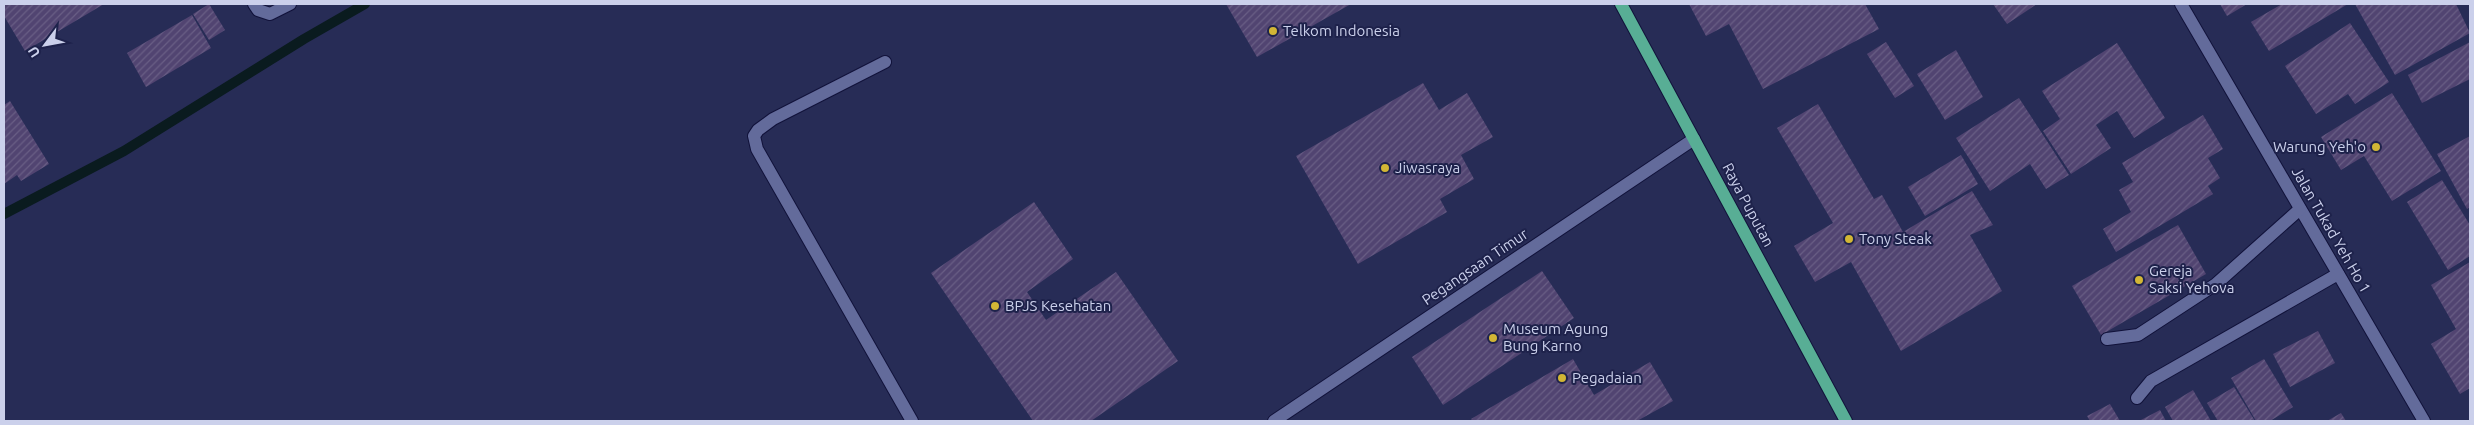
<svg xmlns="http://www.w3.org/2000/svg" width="2474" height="425" font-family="Ubuntu,sans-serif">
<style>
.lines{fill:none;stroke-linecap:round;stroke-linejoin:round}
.stream{stroke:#0a1b1f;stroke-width:10}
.building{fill:url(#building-hatch)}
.minor-casing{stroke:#11123a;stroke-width:14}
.major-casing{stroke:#11123a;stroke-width:14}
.minor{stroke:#636b9b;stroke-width:12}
.major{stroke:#58ae95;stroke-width:12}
.poi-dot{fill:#d2b635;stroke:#1e224b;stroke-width:2}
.labels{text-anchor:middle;stroke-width:4;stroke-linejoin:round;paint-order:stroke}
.poi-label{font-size:15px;fill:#cbd0eb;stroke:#1e224b;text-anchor:start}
.street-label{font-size:15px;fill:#cbd0eb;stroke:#1e224b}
</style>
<defs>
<pattern id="building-hatch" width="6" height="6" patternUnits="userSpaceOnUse" patternTransform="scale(1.25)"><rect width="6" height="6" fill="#514471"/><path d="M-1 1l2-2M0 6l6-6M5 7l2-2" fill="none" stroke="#695e85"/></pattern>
</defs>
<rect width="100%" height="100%" fill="#272c56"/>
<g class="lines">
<path class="stream" d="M4,214L124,151L304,39L365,4"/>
</g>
<g class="building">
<path d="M4,4H104L25,51L4,16Z"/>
<path d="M209,4L225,30L209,40L193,14Z"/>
<path d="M1226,4H1351L1257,57Z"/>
<path d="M1689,4H1865L1879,29L1763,89L1729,24L1706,36Z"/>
<path d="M1993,4H2037L2007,24Z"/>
<path d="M2220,4H2247L2227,16Z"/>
<path d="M2282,4H2348L2269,51L2251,22Z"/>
<path d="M2355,4H2456L2470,33L2395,75Z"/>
<path d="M192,15L211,48L146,87L127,53Z"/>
<path d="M2350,23L2389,82L2355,104L2348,94L2316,114L2285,66Z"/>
<path d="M1886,42L1914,86L1895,98L1867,54Z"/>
<path d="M2470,42V79L2422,103L2408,75Z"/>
<path d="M2117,43L2165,118L2134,138L2117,111L2096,125L2111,148L2071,174L2043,131L2060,119L2042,91Z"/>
<path d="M1956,50L1983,97L1945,120L1917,74Z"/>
<path d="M1423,83L1439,110L1467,93L1493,137L1461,155L1474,179L1440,199L1447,212L1358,264L1296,156Z"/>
<path d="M2392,93L2441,171L2392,201L2364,156L2341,170L2321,137Z"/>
<path d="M2019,98L2069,175L2046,189L2030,164L1990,191L1956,138Z"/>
<path d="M10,101L49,164L21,181L17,175L4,184V105Z"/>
<path d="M1818,104L1874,199L1882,195L1903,232L1972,191L1993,225L1970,235L2002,291L1901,351L1851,262L1815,282L1794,246L1833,223L1777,128Z"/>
<path d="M2203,115L2223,149L2208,158L2220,178L2208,186L2213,194L2116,252L2103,229L2131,212L2119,190L2133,182L2122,163Z"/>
<path d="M2470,136V207L2467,209L2437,154Z"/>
<path d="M1961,155L1978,184L1925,216L1908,187Z"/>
<path d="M2442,180L2470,225V256L2448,270L2407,202Z"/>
<path d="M1034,202L1073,259L1027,292L1046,320L1116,272L1178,361L1091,421H1033L931,273Z"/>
<path d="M2178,225L2206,274L2101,335L2072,286Z"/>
<path d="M2470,262V388L2460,394L2431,344L2456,329L2431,285Z"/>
<path d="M1542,271L1574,318L1443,405L1412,357Z"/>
<path d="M2318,331L2335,363L2290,387L2273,354Z"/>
<path d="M1573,359L1594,395L1650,362L1673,401L1637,421H1473L1471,419Z"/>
<path d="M2264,359L2293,407L2270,421H2256L2231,378Z"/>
<path d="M2234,387L2255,421H2218L2207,403Z"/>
<path d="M2193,390L2211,421H2173L2165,407Z"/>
<path d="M2110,404L2120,421H2090L2087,416Z"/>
<path d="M2160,410L2166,421H2139Z"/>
<path d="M2341,413L2346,421H2327Z"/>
</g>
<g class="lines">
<g class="minor-casing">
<g id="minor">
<path d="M254,4L258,10L270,14L290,4"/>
<path d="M2181,4L2424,421"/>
<path d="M885,62L773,119L758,130L754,136L757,149L912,421"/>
<path d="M2107,339L2138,335L2216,284L2300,209"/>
<path d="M2137,398L2151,381L2338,274"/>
<path d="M1274,421L1694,139"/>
</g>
</g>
<g class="major-casing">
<path id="major" d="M1621,4L1846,421"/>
</g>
<use href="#minor" class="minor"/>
<use href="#major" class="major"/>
</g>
<g class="poi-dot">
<circle cx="1273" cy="31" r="5"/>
<circle cx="2376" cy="147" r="5"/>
<circle cx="1385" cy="168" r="5"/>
<circle cx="1849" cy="239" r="5"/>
<circle cx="2139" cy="280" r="5"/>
<circle cx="995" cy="306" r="5"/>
<circle cx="1493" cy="338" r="5"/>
<circle cx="1562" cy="378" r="5"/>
</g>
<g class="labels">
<g class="poi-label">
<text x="1283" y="36">Telkom Indonesia</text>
<text x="2366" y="152" text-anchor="end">Warung Yeh'o</text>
<text x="1395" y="173">Jiwasraya</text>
<text x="1859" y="244">Tony Steak</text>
<text x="2149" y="276">Gereja<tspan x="2149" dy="17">Saksi Yehova</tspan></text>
<text x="1005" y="311">BPJS Kesehatan</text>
<text x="1503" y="334">Museum Agung<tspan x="1503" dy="17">Bung Karno</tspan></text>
<text x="1572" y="383">Pegadaian</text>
</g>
<g class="street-label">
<text transform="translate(1748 205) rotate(62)" y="5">Raya Puputan</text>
<text transform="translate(2331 230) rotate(60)" y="5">Jalan Tukad Yeh Ho 1</text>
<text transform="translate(1475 267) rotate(-34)" y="5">Pegangsaan Timur</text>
</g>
</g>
<rect width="2474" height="425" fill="none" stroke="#cbd0eb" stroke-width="10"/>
<g transform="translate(45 45) rotate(238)" stroke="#1e224b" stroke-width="4" paint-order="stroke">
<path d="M0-4L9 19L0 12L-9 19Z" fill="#cbd0eb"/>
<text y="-8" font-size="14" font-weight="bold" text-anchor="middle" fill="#cbd0eb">U</text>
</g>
</svg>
